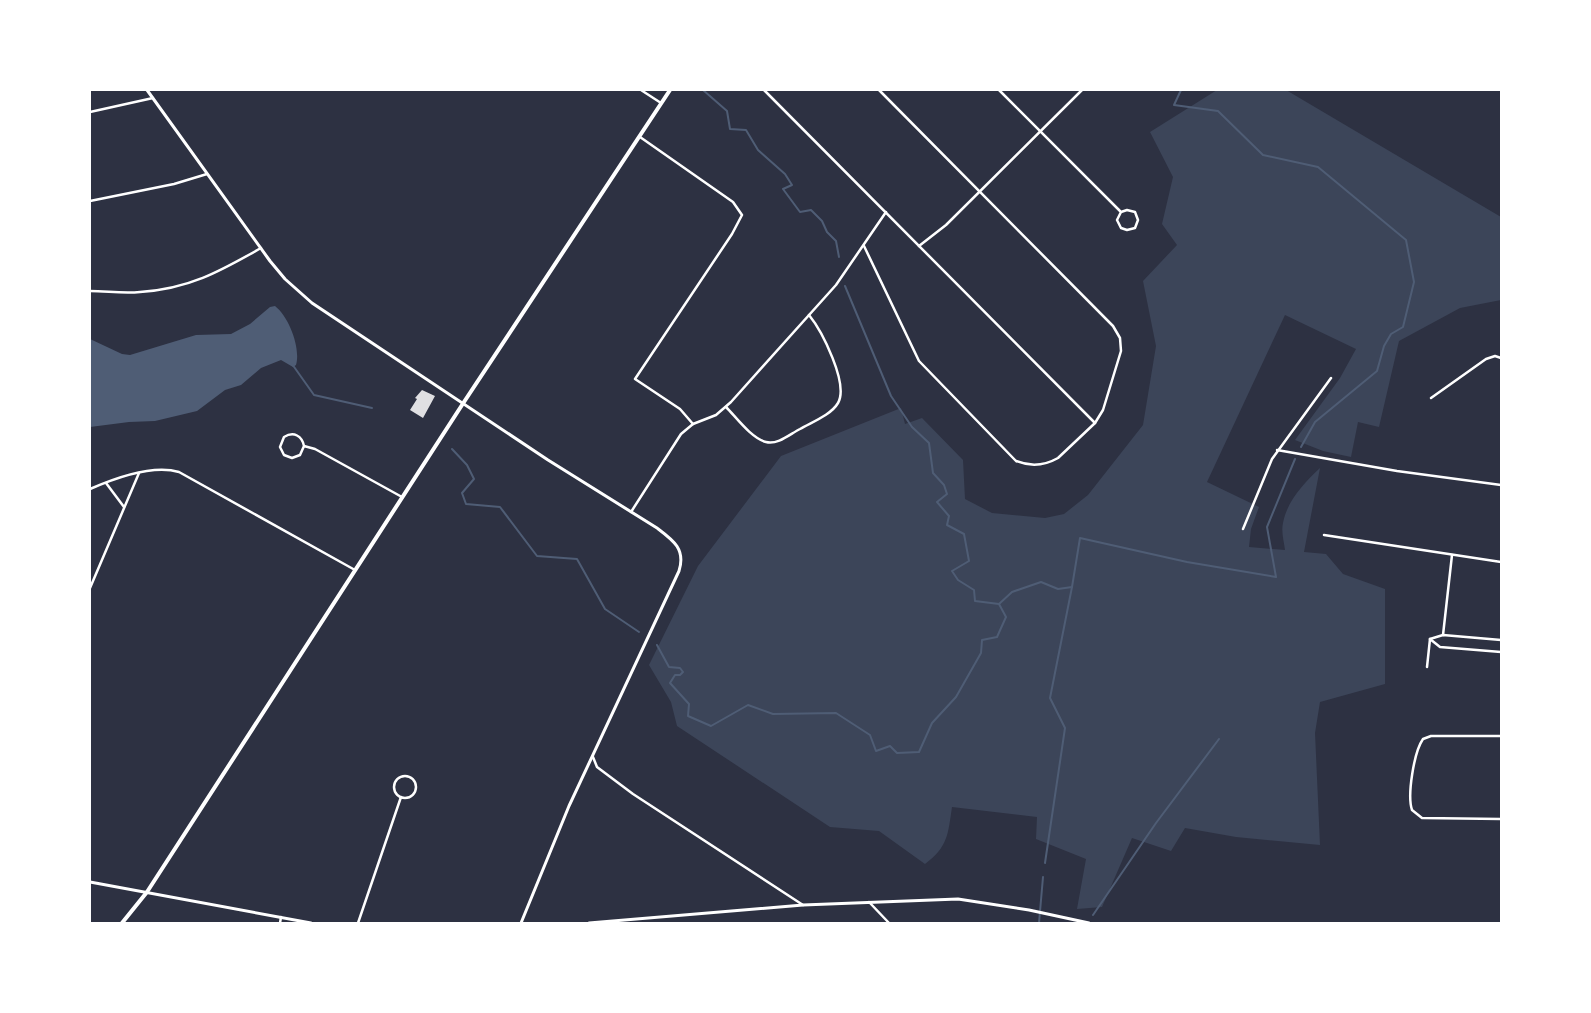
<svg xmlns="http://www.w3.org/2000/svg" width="1591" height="1013" font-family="'Archivo Narrow',sans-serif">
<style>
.green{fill:#3c4559}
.water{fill:#4f5d75}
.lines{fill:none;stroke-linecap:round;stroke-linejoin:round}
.stream{stroke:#4f5d75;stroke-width:2}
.building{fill:#e0e0e3}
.minor{stroke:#fff;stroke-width:2.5}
.tertiary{stroke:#fff;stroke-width:3}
.secondary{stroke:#fff;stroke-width:4}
</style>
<rect width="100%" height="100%" fill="#2d3142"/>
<path class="green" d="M1217,90H1286L1501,217V300L1460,308L1399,341L1379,427L1358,422L1351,457L1323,451L1295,440L1340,378L1356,349L1285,315L1207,482L1259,507L1251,529L1249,547L1285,550C1284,542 1281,532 1283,523C1287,501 1304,483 1320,468L1304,552L1326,554L1343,574L1385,589V684L1320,702L1315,733L1320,845L1236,837L1185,828L1171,851L1132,838L1102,907L1077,909L1086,859L1036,839L1037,817L952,807C948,834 948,847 925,864L879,831L830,827L677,726L671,702L649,665L698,566L781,456L901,408L905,424L922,418L963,460L965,499L992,513L1045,518L1064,514L1088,495L1143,425L1156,346L1143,281L1177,245L1162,224L1173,177L1150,132Z"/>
<path class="water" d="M275,306C289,317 301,348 296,365L293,367L281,360L261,368L241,385L225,390L197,411L155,421L129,422L90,427V339L122,354L130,355L196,335L231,334L250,324L270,307Z"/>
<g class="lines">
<g class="stream">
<path d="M703,90L727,111L730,129L746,130L758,150L785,174L792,185L783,189L800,212L811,210L822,221L827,232L836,241L839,257"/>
<path d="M1181,90L1174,105L1218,111L1263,155L1318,167L1406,240L1414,282L1403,327L1391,334L1384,346L1377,371L1315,422L1301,447"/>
<path d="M845,286L891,396L912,427L929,443L933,473L944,485L947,494L937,502L949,516L947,525L964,534L969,561L952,571L958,580L974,590L975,601L999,604L1012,592L1041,582L1058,589L1072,587L1050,698L1065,728L1045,863"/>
<path d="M292,364L314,395L372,408"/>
<path d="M452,449L467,465L474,479L462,493L466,504L500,507L537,556L577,559L605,609L639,632"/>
<path d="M1072,587L1080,538L1187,562L1276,577L1267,527L1295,459"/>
<path d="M657,645L669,667L680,668L683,672L680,675H675L670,683L689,704L688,716L711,726L748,705L773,714L836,713L870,735L876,751L890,746L897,753L919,752L932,723L956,697L981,653L982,640L997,637L1006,617L999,604"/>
<path d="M1093,915L1156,823L1219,739"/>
<path d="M1039,923L1043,877"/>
</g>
</g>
<path class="building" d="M422,390L435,396L423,418L410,410L417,399L415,398Z"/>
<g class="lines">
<g class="minor">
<path d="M641,90L661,103"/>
<path d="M764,90L1095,423"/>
<path d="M999,90L1121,212L1117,220L1121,228L1127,230L1135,228L1138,220L1135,212L1127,210L1121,212"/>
<path d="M90,112L153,98"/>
<path d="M640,137L733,202L742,215L732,234L635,379L680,409L693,424"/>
<path d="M90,201L174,184L207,174"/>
<path d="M864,246L919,361L1016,461C1031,467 1044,466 1058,458L1095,423L1103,410L1121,351L1120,338L1113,326L879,90"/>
<path d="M919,246L946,225L1082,90"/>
<path d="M90,291C107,291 123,294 140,292C188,289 219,272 261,248"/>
<path d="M1431,398L1486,359L1495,356L1501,358"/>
<path d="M726,407C736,417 751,438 766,442C778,445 790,434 800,429C812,422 831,415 838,403C849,384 822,331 809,315"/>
<path d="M304,446L300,455L292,458L284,455L280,447L284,437C294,431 302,436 304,446L315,449L402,497"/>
<path d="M1277,450L1397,471L1501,485"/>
<path d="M106,483L124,507"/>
<path d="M90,489C115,478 152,464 179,472L355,570"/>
<path d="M631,512L681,434L693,424L716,415L731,402L836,285L886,212"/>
<path d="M1243,529L1272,459L1331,378"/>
<path d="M1324,535L1501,562"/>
<path d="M90,588L139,473"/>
<path d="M1443,635L1452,555"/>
<path d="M1430,639L1440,647L1501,652"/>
<path d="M1430,639L1443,635L1501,640"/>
<path d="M1427,667L1430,639"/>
<path d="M1501,736H1431L1423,739C1414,752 1407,795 1412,810L1422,818L1501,819"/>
<path d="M593,757L597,767L633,794L803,905"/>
<circle cx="405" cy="787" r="11"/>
<path d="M869,902L889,923"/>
<path d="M280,923L281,917"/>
<path d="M358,923L401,797"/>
</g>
<g class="tertiary">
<path d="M147,90L270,261L285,279L312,303L548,460L657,528C673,540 686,549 679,571L569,806L521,923"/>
<path d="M90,882L311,923"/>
<path d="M589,923L803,905L958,899L1029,910L1089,923"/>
</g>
<path class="secondary" d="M122,923L147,892L462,405L670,90"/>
</g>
<rect width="1591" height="1013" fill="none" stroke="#ffffff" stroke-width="182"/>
</svg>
